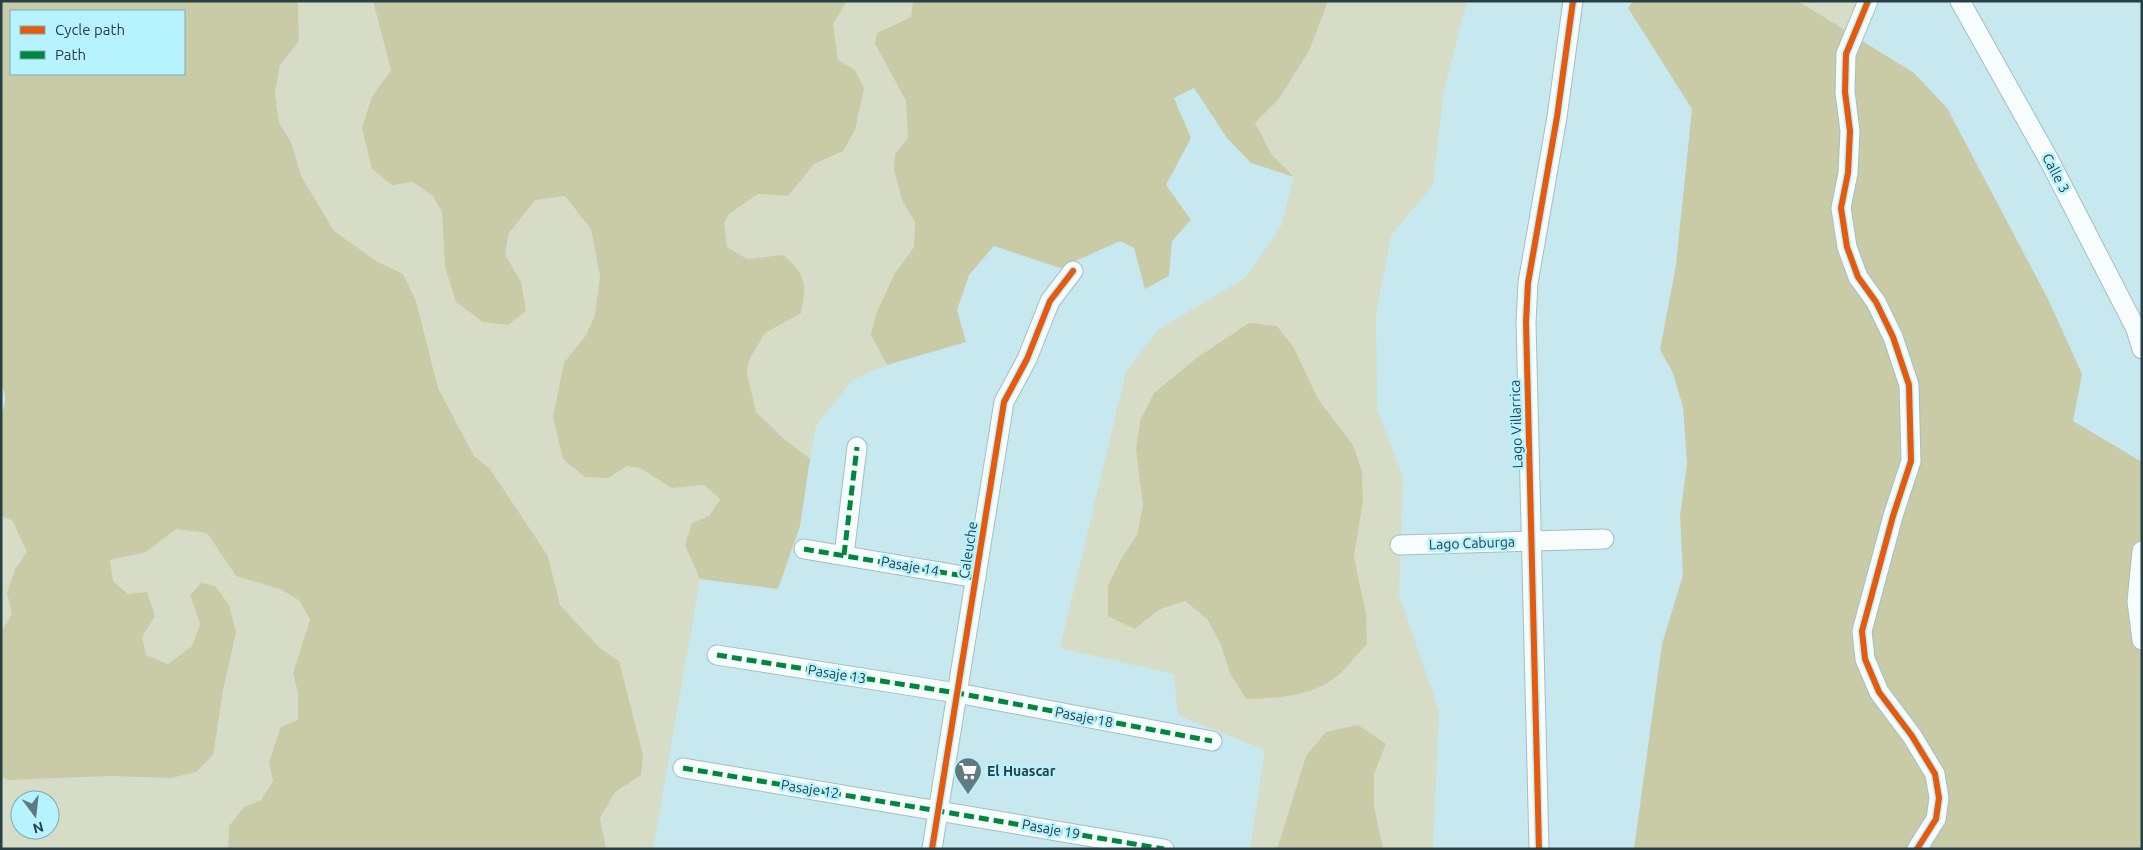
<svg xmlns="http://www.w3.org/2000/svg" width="2143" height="850" font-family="Ubuntu,sans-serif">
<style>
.green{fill:#d6dcc5;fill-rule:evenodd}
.forest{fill:#c9cba6;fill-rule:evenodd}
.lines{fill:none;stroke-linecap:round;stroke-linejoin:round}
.street-casing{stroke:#a4bec3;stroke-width:21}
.street{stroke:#f7fcfc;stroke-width:19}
.quiet{stroke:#00873e;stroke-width:5;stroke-dasharray:10 5;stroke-linecap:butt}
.cycleway-casing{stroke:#b6f2ff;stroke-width:9}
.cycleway{stroke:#e8590c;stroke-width:6}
.labels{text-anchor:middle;stroke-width:5;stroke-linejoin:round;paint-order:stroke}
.street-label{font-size:14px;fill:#284045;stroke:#b6f2ff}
.poi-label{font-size:14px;font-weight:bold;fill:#284045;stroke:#b6f2ff;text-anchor:start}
</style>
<rect width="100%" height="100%" fill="#c7e8ee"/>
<g class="green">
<path d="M298,1H373L391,70L372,97L413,182L433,196L442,212L445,267L521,282L505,254L509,233L535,199L565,196L591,229L600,276L595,315L586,335L564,363L608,478L627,466L640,468L672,488L704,485L720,498L709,516L685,545L700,579L653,849H606L600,818L615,792L641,775L619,661L600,648L560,605L548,556L490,469L474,456L438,388L416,301L403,274L376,261L334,231L301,176L291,142L279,123L275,93L280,65L299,41Z"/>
<path d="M847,1H913L911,17L877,33L875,44L906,101L908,138L895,154L902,200L915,222L914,247L895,273L871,335L887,365L853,379L816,426L810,459L783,438L756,412L747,373L749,360L765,333L801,313L783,255L747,259L727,247L724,223L729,214L758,194L788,196L814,164L843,151L855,70L838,60L833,24Z"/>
<path d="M1328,1H1467L1443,95L1433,185L1391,235L1376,315L1377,409L1403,477L1399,595L1439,711L1433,849H1383L1374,806V774L1386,744L1306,756L1277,849H1250L1265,750L1178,715L1174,674L1060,648L1126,372L1158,330L1245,278L1281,227L1294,177L1272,155L1255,123L1278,100L1309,51ZM1294,348L1318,399L1353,445L1362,471L1363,501L1354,557L1366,614L1367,644L1230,673L1221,645L1208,620L1184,601L1158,610L1135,629L1121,559L1137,535L1143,506L1136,449L1140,421Z"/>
<path d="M1798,1H1874L1845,31Z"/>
<path d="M1,516L12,520L27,552L15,569L7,593L12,614L1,632Z"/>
<path d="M175,529L207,533L236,576L280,589L300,601L310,620L293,673L298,693V720L269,762L273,781L261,800L244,807L229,826L228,849H1V777L10,780L110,776L171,778L223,691L236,632L190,595L200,624L192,646L168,664L146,655L142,637L155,616L113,581L110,560L146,552ZM20,800H50V830H20Z"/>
</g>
<g class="forest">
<path d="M1,1H298L299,41L280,65L275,93L279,123L291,142L301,176L334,231L376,261L403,274L416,301L438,388L474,456L490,469L548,556L560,605L600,648L619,661L643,755L641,775L615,792L600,818L606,849H228L229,826L244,807L261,800L273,781L269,762L281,727L298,720V693L293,673L310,620L300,601L280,589L236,576L207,533L176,529L146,552L110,560L113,581L128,594L147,592L155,616L142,637L146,655L168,664L192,646L200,624L190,595L201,583L215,586L229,605L236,632L223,691L213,755L196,772L171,778L110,776L10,780L1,777V632L12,614L7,593L15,569L27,552L12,520L1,516V414C6,405 7,394 1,385ZM184,11V74H11V11Z"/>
<path d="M373,1H847L833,24L838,60L855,70L864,88L855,130L843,151L814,164L788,196L758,194L729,214L724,223L727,247L747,259L783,255C806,275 807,283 801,313L765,333L749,360L747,373L756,412L783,438L810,459L800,526L778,589L700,579L685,545L692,523L709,516L720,499L704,485L672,488L640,468L627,466L608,478L585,477L563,459L553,417L564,363L586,335L595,315L600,276L591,229L565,196L535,200L509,233L505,254L521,282L526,311L508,325L483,322L456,302L445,267L442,212L433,196L413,182L392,185L372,169L362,128L372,97L391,70Z"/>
<path d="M913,1H1328L1309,51L1278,100L1255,123L1272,155L1294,177L1251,163L1227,138L1194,88L1174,98L1191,138L1166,185L1191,220L1172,241L1169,276L1145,289L1134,248L1120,241L1060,268L994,246L969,275L957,310L966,342L887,365L871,335L876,314L895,273L914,247L915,222L902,200L894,169L895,154L908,138L906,101L875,44L877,33L911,17Z"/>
<path d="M1633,1H1798L1914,73L1947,108L2049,301L2082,374L2073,421L2142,462V849H1634L1662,644L1683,575L1680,516L1687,464L1683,407L1673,373L1660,350L1676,265L1692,109L1628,8Z"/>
<path d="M1249,323L1277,326L1294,348L1318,399L1353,445L1362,471L1363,501L1354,557L1366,614L1367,644C1356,655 1345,671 1332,680C1307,697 1275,698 1246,699L1230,673L1221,645L1208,620L1185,601L1158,610L1135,629L1108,616V586L1121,559L1137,535L1143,506L1136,449L1140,421L1154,393L1198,357Z"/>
<path d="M1358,725L1386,744L1374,774V806L1383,849H1277L1306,756L1326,732Z"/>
</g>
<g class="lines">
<g class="street-casing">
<g id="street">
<path d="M1868,1L1846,54L1845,92L1850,131L1848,173L1841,208L1847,247L1858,277L1876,302L1893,337L1909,385L1911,461L1893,516L1862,631L1865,659L1879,692L1912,736L1935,774L1939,798L1936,819L1917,849"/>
<path d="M1960,1L2049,160L2136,329L2142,349"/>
<path d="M1400,545L1604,539"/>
<path d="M804,549L976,578"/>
<path d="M2142,551L2137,602L2142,640"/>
<path d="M844,555L857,447"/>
<path d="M717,655L957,693L1212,741"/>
<path d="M683,768L1164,849"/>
<path d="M932,849L1004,402L1027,359L1050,301L1073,271"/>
<path d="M1539,849L1526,322L1528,283L1557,117L1573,1"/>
</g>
</g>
<use href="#street" class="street"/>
<g class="quiet">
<path d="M804,549L976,578"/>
<path d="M844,555L857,447"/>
<path d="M717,655L957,693L1212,741"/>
<path d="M683,768L1164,849"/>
</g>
<g class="cycleway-casing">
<g id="cycleway">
<path d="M1868,1L1846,54L1845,92L1850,131L1848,173L1841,208L1847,247L1858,277L1876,302L1893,337L1909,385L1911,461L1893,516L1862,631L1865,659L1879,692L1912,736L1935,774L1939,798L1936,819L1917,849"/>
<path d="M932,849L1004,402L1027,359L1050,301L1073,271"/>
<path d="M1539,849L1526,322L1528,283L1557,117L1573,1"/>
</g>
</g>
<use href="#cycleway" class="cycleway"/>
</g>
<defs>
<g id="supermarket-pin" transform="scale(1.4375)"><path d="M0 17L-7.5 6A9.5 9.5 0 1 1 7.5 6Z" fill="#607b80" stroke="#b6f2ff"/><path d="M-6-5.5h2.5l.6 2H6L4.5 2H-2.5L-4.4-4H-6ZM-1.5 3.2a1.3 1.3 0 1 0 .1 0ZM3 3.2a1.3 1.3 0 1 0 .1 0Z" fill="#fff"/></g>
</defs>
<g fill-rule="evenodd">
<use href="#supermarket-pin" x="968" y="771"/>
</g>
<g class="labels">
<g class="street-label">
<text transform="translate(2056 173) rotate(62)" y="5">Calle 3</text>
<text transform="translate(1516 424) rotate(-92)" y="5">Lago Villarrica</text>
<text transform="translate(1472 543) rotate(-2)" y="5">Lago Caburga</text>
<text transform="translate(968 550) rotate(-81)" y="5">Caleuche</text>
<text transform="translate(910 566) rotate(10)" y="5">Pasaje 14</text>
<text transform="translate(837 674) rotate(9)" y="5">Pasaje 13</text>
<text transform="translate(1084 717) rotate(11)" y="5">Pasaje 18</text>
<text transform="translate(810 789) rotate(9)" y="5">Pasaje 12</text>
<text transform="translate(1051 829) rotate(10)" y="5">Pasaje 19</text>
</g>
<g class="poi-label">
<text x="987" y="776">El Huascar</text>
</g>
</g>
<rect width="2143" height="850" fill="none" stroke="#284045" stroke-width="5"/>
<rect x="10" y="10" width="175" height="65" fill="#b6f2ff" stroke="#7dabb5"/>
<rect x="20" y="26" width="25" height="8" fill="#e8590c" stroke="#7dabb5"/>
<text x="55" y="35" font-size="15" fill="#284045">Cycle path</text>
<rect x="20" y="51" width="25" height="8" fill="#00873e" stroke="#7dabb5"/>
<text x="55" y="60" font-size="15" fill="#284045">Path</text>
<g transform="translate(35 815) rotate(165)"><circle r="24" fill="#b6f2ff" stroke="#7dabb5"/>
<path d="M0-4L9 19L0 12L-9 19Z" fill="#607b80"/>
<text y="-8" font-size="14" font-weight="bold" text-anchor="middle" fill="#284045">N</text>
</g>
</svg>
